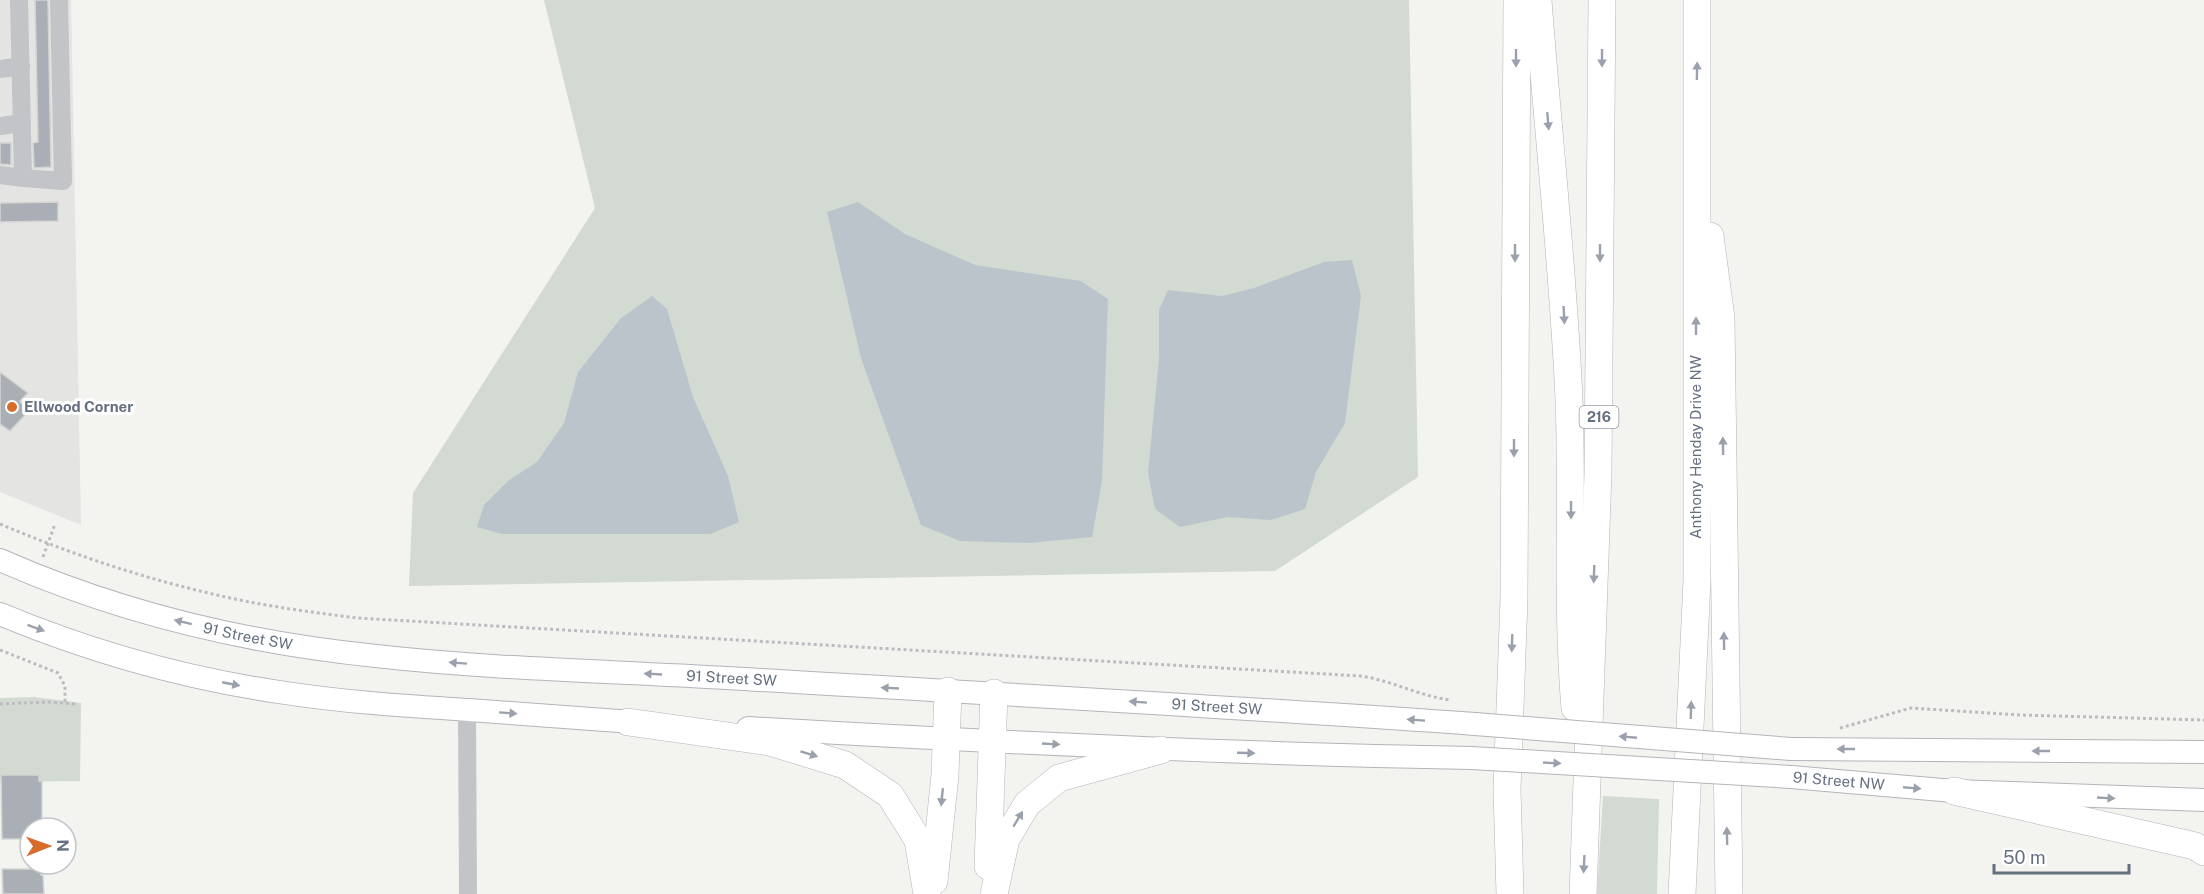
<svg xmlns="http://www.w3.org/2000/svg" width="2204" height="894" font-family="'Public Sans',sans-serif">
<style>
.built{fill:#e4e4e3}
.green{fill:#d3dad1}
.water{fill:#bcc4cb}
.building{fill:#aaafb5;stroke:#d4d5d3;stroke-width:1.5}
.lines{fill:none;stroke-linecap:round;stroke-linejoin:round}
.major-casing{stroke:#b2b5b9;stroke-width:24}
.highway-casing{stroke:#b2b4b8;stroke-width:28}
.path{stroke:#bbbcbf;stroke-width:3;stroke-dasharray:3 3;stroke-linecap:butt}
.minor{stroke:#c2c4c8;stroke-width:18}
.major{stroke:#fff;stroke-width:22}
.highway{stroke:#fff;stroke-width:27}
.major-bridge-casing{stroke:#b2b5b9;stroke-width:24;stroke-linecap:butt}
.major-bridge{stroke:#fff;stroke-width:22}
.oneway{fill:#9aa1ac}
.poi-dot{fill:#d86d2b;stroke:#fff;stroke-width:2}
.labels{text-anchor:middle;stroke-width:6;stroke-linejoin:round;paint-order:stroke}
.shield{fill:#fff;stroke:#929aa5;stroke-width:1.5}
.shield-label{font-size:14px;font-weight:bold;fill:#646f7f}
.poi-label{font-size:15px;font-weight:bold;fill:#646f7f;stroke:#fff;text-anchor:start}
.street-label{font-size:15px;fill:#646f7f;stroke:#fff}
</style>
<rect width="100%" height="100%" fill="#f3f4f0"/>
<path class="built" d="M0,0H71L81,525L0,492Z"/>
<g class="green">
<path d="M544,0H1409L1418,477L1275,571L409,586L413,493L595,208Z"/>
<path d="M34,697L81,703L80,781L0,782V698Z"/>
<path d="M1603,796L1659,799L1657,894H1597Z"/>
</g>
<g class="water">
<path d="M858,202L905,234L975,265L1081,281L1108,299L1102,481L1092,537L1029,543L960,541L921,525L861,358L827,212Z"/>
<path d="M1352,260L1361,296L1345,423L1316,472L1305,509L1271,520L1228,517L1180,527L1155,509L1148,473L1159,358V310L1168,290L1222,296L1254,288L1324,262Z"/>
<path d="M652,296L667,309L693,397L728,476L739,522L710,534H502L477,527L484,505L509,480L537,462L564,423L578,372L621,318Z"/>
</g>
<g class="building">
<path d="M35,0H48L51,167L34,168L33,143L38,142Z"/>
<path d="M0,143H11V165L0,164Z"/>
<path d="M58,202V221L0,222V203Z"/>
<path d="M0,372L28,393L20,401L28,412L10,431L0,424Z"/>
<path d="M1,775H39V781H42V828H30V839H2Z"/>
<path d="M2,869H40L41,875H43L44,894H3Z"/>
</g>
<g class="lines">
<g class="major-casing">
<g id="major">
<path id="s1" d="M0,560C118,612 247,643 376,656C492,669 610,671 727,678C976,693 1226,706 1475,724"/>
<path d="M0,614C89,651 184,678 279,692C342,702 406,706 469,710C528,714 587,719 646,723"/>
<path d="M748,728C989,742 1231,754 1472,758"/>
<path d="M1791,749L2204,752"/>
<path id="s2" d="M1791,777L1954,791L2204,800"/>
</g>
</g>
<g class="highway-casing">
<g id="highway">
<path d="M1538,0C1548,133 1563,266 1569,399C1573,502 1566,606 1575,708"/>
<path d="M1710,236L1721,318L1729,894"/>
<path d="M628,722L770,742L845,765L890,795L918,840L927,894"/>
<path d="M1954,791L2195,846L2204,852"/>
<path d="M988,866L994,693"/>
<path d="M934,881L945,775L948,691"/>
<path d="M994,894L1006,839L1027,804L1059,778L1161,750"/>
<path d="M1510,894L1507,789L1514,599L1517,0"/>
<path d="M1583,894L1598,473L1602,0"/>
<path d="M1682,894L1697,581V0"/>
</g>
</g>
<g class="path">
<path d="M0,524C71,554 142,578 217,595C263,606 310,612 357,618L1360,676C1391,680 1419,696 1450,700"/>
<path d="M43,557L55,524"/>
<path d="M0,650L58,673L65,686V703"/>
<path d="M0,704L48,702L76,704"/>
<path d="M1840,728L1911,708L2020,715L2204,720"/>
</g>
<g class="minor">
<path d="M0,69L21,66"/>
<path d="M0,126L22,123"/>
<path d="M0,175L23,178L19,0"/>
<path d="M23,178L63,181L59,0"/>
<path d="M467,710L468,894"/>
</g>
<use href="#major" class="major"/>
<use href="#highway" class="highway"/>
<g class="major-bridge-casing">
<g id="major-bridge">
<path d="M1475,724L1791,749"/>
<path d="M1472,758L1791,777"/>
</g>
</g>
<use href="#major-bridge" class="major-bridge"/>
</g>
<defs><path id="oneway-solid" d="M-6-.8H1V-3.2L6.5 0L1 3.2V.8H-6Z" transform="scale(1.5)"/></defs>
<g class="oneway">
<use href="#oneway-solid" transform="translate(1516 58) rotate(90)"/>
<use href="#oneway-solid" transform="translate(1602 58) rotate(90)"/>
<use href="#oneway-solid" transform="translate(1697 71) rotate(-89)"/>
<use href="#oneway-solid" transform="translate(1548 121) rotate(85)"/>
<use href="#oneway-solid" transform="translate(1515 253) rotate(90)"/>
<use href="#oneway-solid" transform="translate(1600 253) rotate(90)"/>
<use href="#oneway-solid" transform="translate(1564 315) rotate(87)"/>
<use href="#oneway-solid" transform="translate(1696 326) rotate(-90)"/>
<use href="#oneway-solid" transform="translate(1723 446) rotate(-91)"/>
<use href="#oneway-solid" transform="translate(1514 448) rotate(90)"/>
<use href="#oneway-solid" transform="translate(1571 510) rotate(90)"/>
<use href="#oneway-solid" transform="translate(1594 574) rotate(92)"/>
<use href="#oneway-solid" transform="translate(183 622) rotate(-166)"/>
<use href="#oneway-solid" transform="translate(36 628) rotate(20)"/>
<use href="#oneway-solid" transform="translate(1724 641) rotate(-91)"/>
<use href="#oneway-solid" transform="translate(1512 643) rotate(92)"/>
<use href="#oneway-solid" transform="translate(458 663) rotate(-176)"/>
<use href="#oneway-solid" transform="translate(653 674) rotate(-177)"/>
<use href="#oneway-solid" transform="translate(231 684) rotate(11)"/>
<use href="#oneway-solid" transform="translate(890 688) rotate(-177)"/>
<use href="#oneway-solid" transform="translate(1138 702) rotate(-176)"/>
<use href="#oneway-solid" transform="translate(1691 710) rotate(-88)"/>
<use href="#oneway-solid" transform="translate(508 713) rotate(4)"/>
<use href="#oneway-solid" transform="translate(1416 720) rotate(-176)"/>
<use href="#oneway-solid" transform="translate(1628 737) rotate(-175)"/>
<use href="#oneway-solid" transform="translate(1051 744) rotate(3)"/>
<use href="#oneway-solid" transform="translate(1846 749) rotate(-180)"/>
<use href="#oneway-solid" transform="translate(2041 751) rotate(-180)"/>
<use href="#oneway-solid" transform="translate(1246 753) rotate(2)"/>
<use href="#oneway-solid" transform="translate(809 754) rotate(17)"/>
<use href="#oneway-solid" transform="translate(1552 763) rotate(3)"/>
<use href="#oneway-solid" transform="translate(1912 788) rotate(5)"/>
<use href="#oneway-solid" transform="translate(942 797) rotate(96)"/>
<use href="#oneway-solid" transform="translate(2106 798) rotate(3)"/>
<use href="#oneway-solid" transform="translate(1018 819) rotate(-59)"/>
<use href="#oneway-solid" transform="translate(1727 836) rotate(-91)"/>
<use href="#oneway-solid" transform="translate(1584 864) rotate(93)"/>
</g>
<circle class="poi-dot" cx="12" cy="407" r="6"/>
<g class="labels">
<rect class="shield" x="1579.5" y="406" width="39" height="22" rx="4.5"/>
<g class="shield-label">
<text x="1599" y="422">216</text>
</g>
<g class="poi-label">
<text x="24" y="412">Ellwood Corner</text>
</g>
<g class="street-label">
<text transform="translate(1696 447) rotate(-90)" y="5">Anthony Henday Drive NW</text>
<text dy="5" stroke="none"><textPath href="#s1" startOffset="260">91 Street SW</textPath></text>
<text dy="5" stroke="none"><textPath href="#s1" startOffset="746">91 Street SW</textPath></text>
<text dy="5" stroke="none"><textPath href="#s1" startOffset="1232">91 Street SW</textPath></text>
<text dy="5" stroke="none"><textPath href="#s2" startOffset="48">91 Street NW</textPath></text>
</g>
</g>
<g transform="translate(48 846) rotate(89)"><circle r="28" fill="#ffffff" stroke="#c1c5cc" stroke-width="1.5"/>
<path d="M0-4.5L10 22L0 15L-10 22Z" fill="#d86d2b"/>
<text y="-9" font-size="16" font-weight="bold" text-anchor="middle" fill="#646f7f">N</text>
</g>
<path d="M1994 864v9h135v-9" fill="none" stroke="#646f7f" stroke-width="3"/>
<text x="2003" y="864" font-size="18" fill="#646f7f" stroke="#ffffff" stroke-width="4.5" paint-order="stroke">50 m</text>
</svg>
